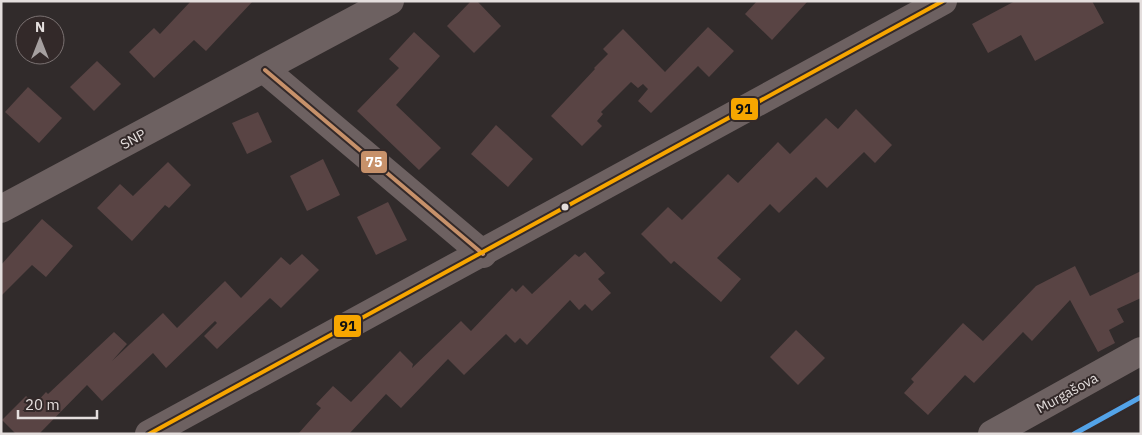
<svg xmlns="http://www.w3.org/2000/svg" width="1142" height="435" font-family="'IBM Plex Sans',sans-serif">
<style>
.building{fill:#594444}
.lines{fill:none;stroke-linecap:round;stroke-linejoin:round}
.minor{stroke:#6d6161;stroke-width:28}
.bus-1-casing{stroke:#332929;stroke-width:8}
.bus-2-casing{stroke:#332929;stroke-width:8}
.bus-1{stroke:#c7916a;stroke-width:4}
.bus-2{stroke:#f7a600;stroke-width:4}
.rail-1-casing{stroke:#332929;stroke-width:9}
.rail-1{stroke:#53a3e8;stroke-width:5}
.bus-dot{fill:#e4dedd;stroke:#332929;stroke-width:2}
.labels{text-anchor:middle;stroke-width:4;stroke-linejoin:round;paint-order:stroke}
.street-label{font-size:14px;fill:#e4dedd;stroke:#332929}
.line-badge{stroke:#332929;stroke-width:2}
.badge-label{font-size:14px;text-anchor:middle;font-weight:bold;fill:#fff}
.pale-badge-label{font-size:14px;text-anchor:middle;font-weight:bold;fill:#111}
</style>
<rect width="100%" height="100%" fill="#312b2b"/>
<g class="building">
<path d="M191,1H253L206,51L194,40L154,78L129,52L154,28L160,34Z"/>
<path d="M471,1H477L501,26L474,53L447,26Z"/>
<path d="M757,1H808L772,40L745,14Z"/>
<path d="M1015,1H1092L1104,23L1035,61L1021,35L988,53L972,24Z"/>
<path d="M708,27L734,51L709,77L698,66L651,113L638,101L648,89L643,84L638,88L631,82L601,112L603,114L597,121L602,126L582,146L551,116L595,69L594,68L608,54L603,49L623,29L665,72Z"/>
<path d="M414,32L440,56L396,105L441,148L419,170L357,111L399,68L389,59Z"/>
<path d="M97,61L121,84L94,111L70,87Z"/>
<path d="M28,87L62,118L39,143L5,112Z"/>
<path d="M856,109L892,145L875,163L864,152L827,188L816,177L779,213L770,204L717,258L741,279L721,302L674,261L671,264L641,234L668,207L682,220L728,174L738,183L778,142L790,154L826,118L838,129Z"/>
<path d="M258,112L272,142L247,154L232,123Z"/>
<path d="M496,125L533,159L508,187L471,154Z"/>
<path d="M323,159L340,195L307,211L290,176Z"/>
<path d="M168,162L191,185L169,208L165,205L132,241L97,208L120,184L133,196Z"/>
<path d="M388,202L407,240L376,255L357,217Z"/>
<path d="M42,219L73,246L46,277L32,265L1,296V265Z"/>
<path d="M585,252L605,273L598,279L611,293L592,311L585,304L579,310L570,300L527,345L520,338L515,343L506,334L464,375L448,359L401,408L386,394L349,434H298L321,408L316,404L333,386L351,402L400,351L413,364L412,368L461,321L471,331L512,288L516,292L523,285L532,294L575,254L579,257Z"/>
<path d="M302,254L319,270L281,308L270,298L217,349L204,336L217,323L215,321L166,368L153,353L102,401L87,385L39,434H16L2,420L26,396L35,404L46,392L48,394L114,332L127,344L112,361L163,313L177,328L225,281L241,298L281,257L290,265Z"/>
<path d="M1075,266L1090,296L1141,271V298L1117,309L1124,322L1109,330L1115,343L1098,352L1070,300L1032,341L1023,332L974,383L965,375L928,415L904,393L914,382L911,379L963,323L983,341L1036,286Z"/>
<path d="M796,330L825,358L798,385L770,357Z"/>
</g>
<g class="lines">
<g class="minor">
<path d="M265,70L483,254"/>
<path d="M1,209L390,1"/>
<path d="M149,434L943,1"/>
<path d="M992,434L1141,351"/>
</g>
<g class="bus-1-casing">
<path id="bus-1" d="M265,70L483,254"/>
</g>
<g class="bus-2-casing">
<path id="bus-2" d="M149,434L943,1"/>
</g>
<use href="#bus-1" class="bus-1"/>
<use href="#bus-2" class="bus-2"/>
<g class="rail-1-casing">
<path id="rail-1" d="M1074,434L1141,397"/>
</g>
<use href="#rail-1" class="rail-1"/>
</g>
<circle class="bus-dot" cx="565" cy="207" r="4.5"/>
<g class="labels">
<g class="street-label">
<text transform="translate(133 139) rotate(-28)" y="5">SNP</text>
<text transform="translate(1067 393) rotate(-29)" y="5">Murgašova</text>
</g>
</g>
<g class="line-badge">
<rect x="730" y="97" width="29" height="24" rx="5" fill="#f7a600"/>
<rect x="360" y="150" width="28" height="24" rx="5" fill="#c7916a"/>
<rect x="333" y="314" width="29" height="24" rx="5" fill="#f7a600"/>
</g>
<g class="badge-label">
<text x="374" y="167">75</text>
</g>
<g class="pale-badge-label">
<text x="744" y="114">91</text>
<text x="348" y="331">91</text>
</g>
<rect width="1142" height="435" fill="none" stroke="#e4dedd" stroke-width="5"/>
<g transform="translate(40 40)"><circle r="24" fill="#332929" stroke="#7a7171"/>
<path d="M0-4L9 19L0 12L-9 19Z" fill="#a59f9f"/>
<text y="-8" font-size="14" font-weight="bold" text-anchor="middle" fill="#e4dedd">N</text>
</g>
<path d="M18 410v8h79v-8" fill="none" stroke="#e4dedd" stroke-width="2.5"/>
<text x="25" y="410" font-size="15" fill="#e4dedd" stroke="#332929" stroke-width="4" paint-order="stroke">20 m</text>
</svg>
